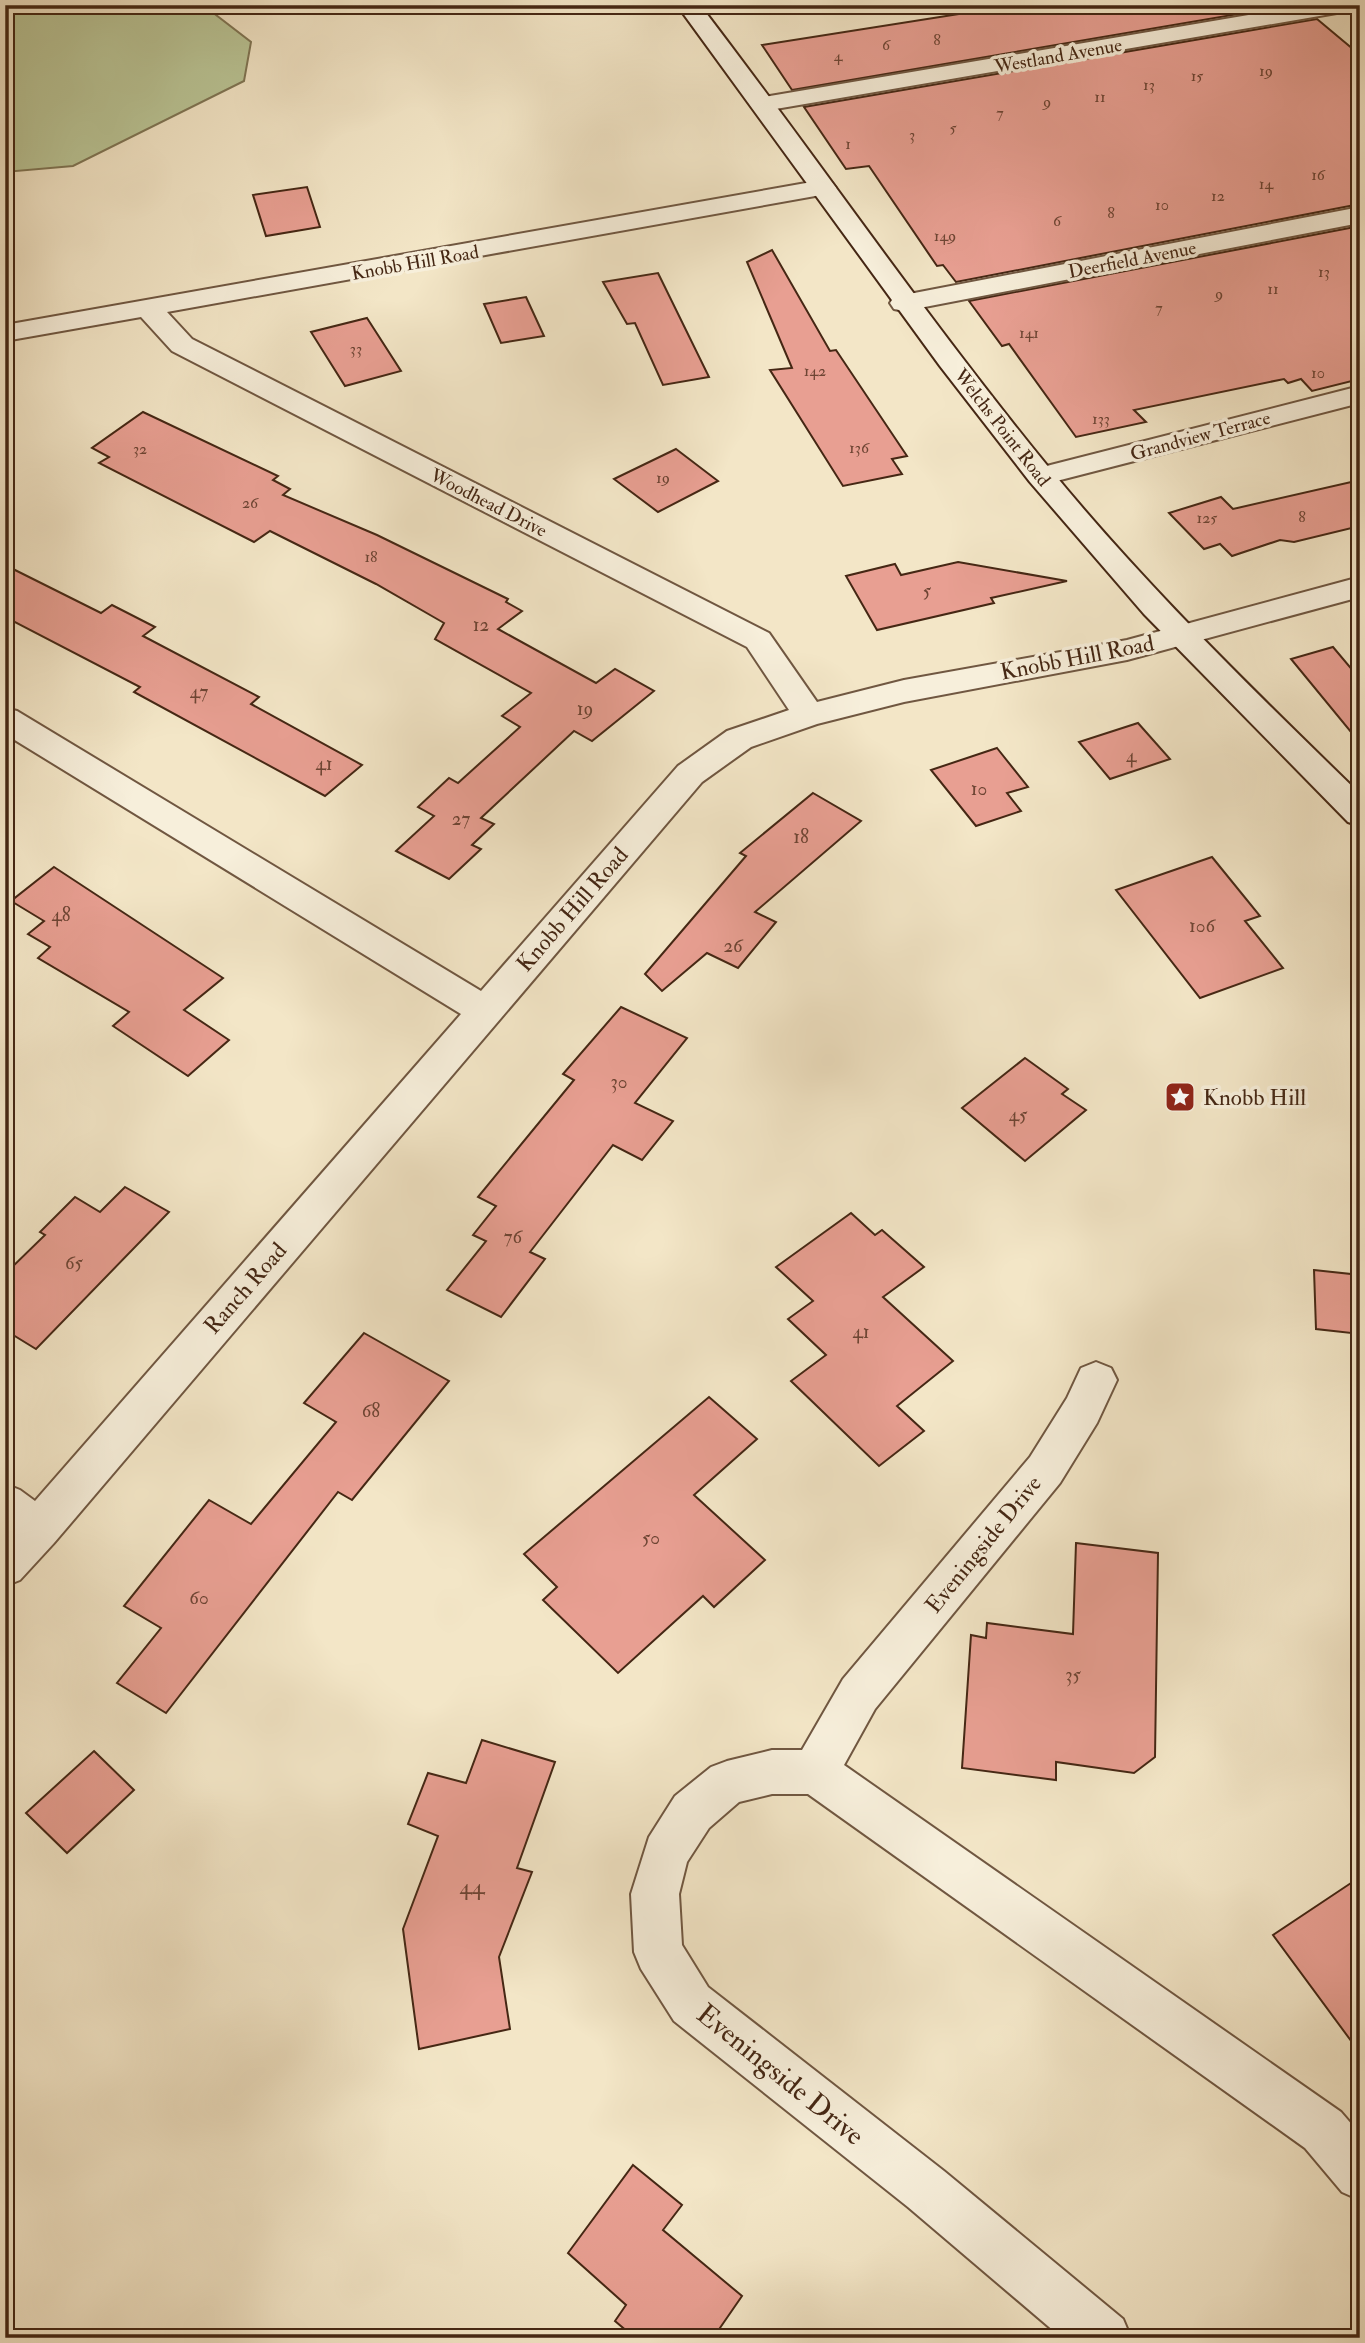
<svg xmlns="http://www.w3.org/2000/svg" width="1365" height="2343" font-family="'IM FELL Double Pica',serif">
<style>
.green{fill:#bac596;stroke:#807655;stroke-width:2}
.building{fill:#e89f92;stroke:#452714;stroke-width:2}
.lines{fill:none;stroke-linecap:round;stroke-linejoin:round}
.minor-casing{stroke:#705741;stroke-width:4}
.secondary-casing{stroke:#452714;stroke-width:4}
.minor{fill:#f7efdb;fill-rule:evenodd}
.secondary{fill:#f7efdb;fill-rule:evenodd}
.labels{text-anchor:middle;stroke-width:7;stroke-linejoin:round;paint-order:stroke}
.far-number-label{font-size:16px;fill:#6e4534}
.far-street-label{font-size:19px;fill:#452714;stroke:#f7efdb}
.number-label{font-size:19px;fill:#6e4534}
.street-label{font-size:23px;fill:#452714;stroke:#f7efdb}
.poi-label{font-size:23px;fill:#452714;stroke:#f7efdb;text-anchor:start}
.near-number-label{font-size:23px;fill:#6e4534}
.near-street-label{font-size:28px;fill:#452714;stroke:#f7efdb}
</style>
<rect width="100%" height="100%" fill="#f3e6c7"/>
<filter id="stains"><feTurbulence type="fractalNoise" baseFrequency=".00286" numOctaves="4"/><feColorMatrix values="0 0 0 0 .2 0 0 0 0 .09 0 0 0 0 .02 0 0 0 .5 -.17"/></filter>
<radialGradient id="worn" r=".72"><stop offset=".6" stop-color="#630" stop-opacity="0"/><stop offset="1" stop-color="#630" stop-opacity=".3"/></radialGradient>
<path class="green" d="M5,5H203L251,42L244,81L73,166L5,172Z"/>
<g class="building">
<path d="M1016,5H1291L792,90L762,45Z"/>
<path d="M1317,19L1360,55V204L956,282L943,265L937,266L869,166L846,169L804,107Z"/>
<path d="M307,187L320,227L266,236L253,195Z"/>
<path d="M1360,226V379L1312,391L1301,379L1288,383L1284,379L1134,410L1146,422L1076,437L1009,344L1002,346L969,301Z"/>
<path d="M772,250L830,351L836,350L907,456L892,459L902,474L843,486L770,370L792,368L747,262Z"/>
<path d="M658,273L709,377L663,385L635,323L627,324L603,282Z"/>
<path d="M526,297L544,336L501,343L484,304Z"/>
<path d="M367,318L401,371L345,386L311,332Z"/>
<path d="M143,412L278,476L273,480L290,489L283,495L377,535L508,599L506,602L522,611L498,629L596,683L615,669L654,691L592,741L574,731L481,818L494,824L472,845L481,849L449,879L396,851L434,816L418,807L449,778L458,783L520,727L502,716L531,693L435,639L444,623L376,584L270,531L254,542L99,463L109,457L92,448Z"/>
<path d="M676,449L718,481L658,512L614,479Z"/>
<path d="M1360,480V526L1294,542L1280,540L1232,556L1220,544L1204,549L1169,513L1221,497L1233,509Z"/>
<path d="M958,562L1067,581L991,598L994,603L877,630L846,576L895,564L901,575Z"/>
<path d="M5,565L101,613L112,605L155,627L143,636L259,697L251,704L362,765L325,796L134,692L140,687L5,617Z"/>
<path d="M1333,647L1360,679V743L1291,659Z"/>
<path d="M1138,723L1170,759L1110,779L1079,742Z"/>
<path d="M997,748L1028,787L1007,793L1021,811L976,826L931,770Z"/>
<path d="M813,793L861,821L755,912L776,922L738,968L707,953L662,991L645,974L746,856L740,853Z"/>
<path d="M1212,857L1260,916L1245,921L1283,968L1200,998L1116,890Z"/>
<path d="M54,867L223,978L184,1010L229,1040L188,1076L113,1026L129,1012L38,958L50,947L28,934L44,921L11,901Z"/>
<path d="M621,1007L687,1038L635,1103L673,1121L642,1160L613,1145L530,1252L545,1259L501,1317L447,1290L486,1241L473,1235L496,1206L478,1197L574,1080L563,1074Z"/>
<path d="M1025,1058L1068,1089L1062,1094L1086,1110L1025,1161L962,1108Z"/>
<path d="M125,1187L169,1212L36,1349L5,1330V1274L45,1235L40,1232L75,1197L100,1212Z"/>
<path d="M851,1213L875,1235L882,1230L924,1267L883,1297L953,1361L897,1406L924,1431L879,1466L791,1381L826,1355L788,1319L813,1301L776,1267Z"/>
<path d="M1314,1270L1360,1275V1334L1316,1329Z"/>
<path d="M364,1333L449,1381L352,1500L338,1492L166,1713L117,1683L161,1628L124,1606L209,1500L251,1524L336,1422L304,1403Z"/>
<path d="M709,1397L757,1439L694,1495L765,1560L714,1607L703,1596L618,1673L543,1600L557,1587L524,1554Z"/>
<path d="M1076,1543L1158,1553L1155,1757L1134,1773L1056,1762V1780L962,1768L971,1635L986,1638L987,1623L1073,1634Z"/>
<path d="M482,1740L555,1762L517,1868L532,1872L499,1957L510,2029L419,2049L403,1929L438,1836L408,1824L428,1773L466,1783Z"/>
<path d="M94,1751L134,1790L67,1853L26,1813Z"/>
<path d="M1360,1877V2053L1273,1935Z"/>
<path d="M633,2165L682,2205L663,2230L742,2296L713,2338H635L615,2321L626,2305L568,2253Z"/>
</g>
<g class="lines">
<g class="minor-casing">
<g id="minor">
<path d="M1308,5H1360V9L764,111L755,109L752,104L755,99L764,97Z"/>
<path d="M823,180L832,183L836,188L832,193L167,312L192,339L769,633L817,702L904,680L1127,640L1360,577V597L1127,660L904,702L817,724L751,747L702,782L54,1543L20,1580L5,1586V1534L8,1531L5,1528V1484L20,1490L35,1501L461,1014L5,734V708L17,711L481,991L678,766L727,731L789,710L747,647L172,351L141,317L5,341V325Z"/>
<path d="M1360,207V223L904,311L894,309L890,303L894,297L904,295Z"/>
<path d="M1360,386V403L1041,485L1031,482L1026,476L1031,470Z"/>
<path d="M1096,1362L1111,1368L1117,1380L1097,1423L1060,1483L875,1709L844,1765L1341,2112L1360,2134V2200L1342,2192L1305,2148L808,1794H772L739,1802L709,1828L687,1862L679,1894L682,1945L708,1987L944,2171L1123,2319L1131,2338H1062L908,2207L674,2021L641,1969L634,1952L631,1894L649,1837L675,1796L711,1767L727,1761L772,1750H802L843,1679L1030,1457L1067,1398L1081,1368Z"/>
</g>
</g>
<g class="secondary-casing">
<path id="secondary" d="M677,5H700C818,159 927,319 1050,469C1145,585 1253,690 1360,794V826L1348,822L1144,614L1030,482L940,366Z"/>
</g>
<use href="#minor" class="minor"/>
<use href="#secondary" class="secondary"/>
</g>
<defs>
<g id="sight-square" transform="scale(1.575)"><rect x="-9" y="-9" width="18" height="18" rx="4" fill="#8f2418" stroke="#f7efdb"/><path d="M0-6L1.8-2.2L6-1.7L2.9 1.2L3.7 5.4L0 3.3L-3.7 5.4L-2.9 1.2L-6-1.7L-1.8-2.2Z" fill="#fff"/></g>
</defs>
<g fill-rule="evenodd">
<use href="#sight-square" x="1180" y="1097"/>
</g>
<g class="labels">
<g class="far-number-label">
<text x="937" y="45">8</text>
<text x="886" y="50">6</text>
<text x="838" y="61">4</text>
<text x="1266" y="76">19</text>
<text x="1197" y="81">15</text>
<text x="1149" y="90">13</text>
<text x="1100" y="102">11</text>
<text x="1047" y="107">9</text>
<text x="1000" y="118">7</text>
<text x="953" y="133">5</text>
<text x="912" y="140">3</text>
<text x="848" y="149">1</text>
<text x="1318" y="180">16</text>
<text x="1266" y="189">14</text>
<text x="1218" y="201">12</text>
<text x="1162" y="210">10</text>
<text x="1111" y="218">8</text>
<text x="1057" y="226">6</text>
<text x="945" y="241">149</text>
<text x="1324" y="277">13</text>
<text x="1273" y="294">11</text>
<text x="1219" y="299">9</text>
<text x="1159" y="313">7</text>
<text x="1029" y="338">141</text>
<text x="356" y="354">33</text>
<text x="815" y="376">142</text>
<text x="1318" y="378">10</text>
<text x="1101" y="424">133</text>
<text x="859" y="453">136</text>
<text x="140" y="454">32</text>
<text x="663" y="483">19</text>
<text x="250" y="508">26</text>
<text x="1302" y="522">8</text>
<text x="1207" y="523">125</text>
<text x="371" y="562">18</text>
</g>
<g class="far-street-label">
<text transform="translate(1058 55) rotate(-10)" y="7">Westland Avenue</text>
<text transform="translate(1132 259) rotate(-11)" y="7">Deerfield Avenue</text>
<text transform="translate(415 262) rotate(-10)" y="7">Knobb Hill Road</text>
<text transform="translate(1003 427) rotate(52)" y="7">Welchs Point Road</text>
<text transform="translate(1200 435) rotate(-15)" y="7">Grandview Terrace</text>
<text transform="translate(489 502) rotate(27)" y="7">Woodhead Drive</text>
</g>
<g class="number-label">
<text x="927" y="597">5</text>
<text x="481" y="631">12</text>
<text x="199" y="698">47</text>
<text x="585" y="715">19</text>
<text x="1131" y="762">4</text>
<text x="324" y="770">41</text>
<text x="979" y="795">10</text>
<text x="461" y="825">27</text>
<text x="801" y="843">18</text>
<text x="61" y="921">48</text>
<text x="1202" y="932">106</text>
<text x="733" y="952">26</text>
<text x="619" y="1088">30</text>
<text x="1018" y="1121">45</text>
<text x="513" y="1243">76</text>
<text x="74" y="1269">65</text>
<text x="861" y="1338">41</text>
<text x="371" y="1417">68</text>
<text x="651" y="1544">50</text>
<text x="199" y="1604">60</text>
<text x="1073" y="1681">35</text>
</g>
<g class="street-label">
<text transform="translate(1077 657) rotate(-11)" y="8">Knobb Hill Road</text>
<text transform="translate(572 909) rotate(-49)" y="8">Knobb Hill Road</text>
<text transform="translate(245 1288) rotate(-49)" y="8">Ranch Road</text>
<text transform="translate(983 1544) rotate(-51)" y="8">Eveningside Drive</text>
</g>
<g class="poi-label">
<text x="1203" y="1105">Knobb Hill</text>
</g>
<g class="near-number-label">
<text x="472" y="1894">44</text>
</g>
<g class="near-street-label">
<text transform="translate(781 2074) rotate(39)" y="10">Eveningside Drive</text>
</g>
</g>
<rect width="1365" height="2343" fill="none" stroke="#f3e6c7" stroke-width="28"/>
<rect x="7" y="7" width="1351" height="2329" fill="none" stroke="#452714" stroke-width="3.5"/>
<rect x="14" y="14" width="1337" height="2315" fill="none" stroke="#452714" stroke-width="2"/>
<rect width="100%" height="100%" filter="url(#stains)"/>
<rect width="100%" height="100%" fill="url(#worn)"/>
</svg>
